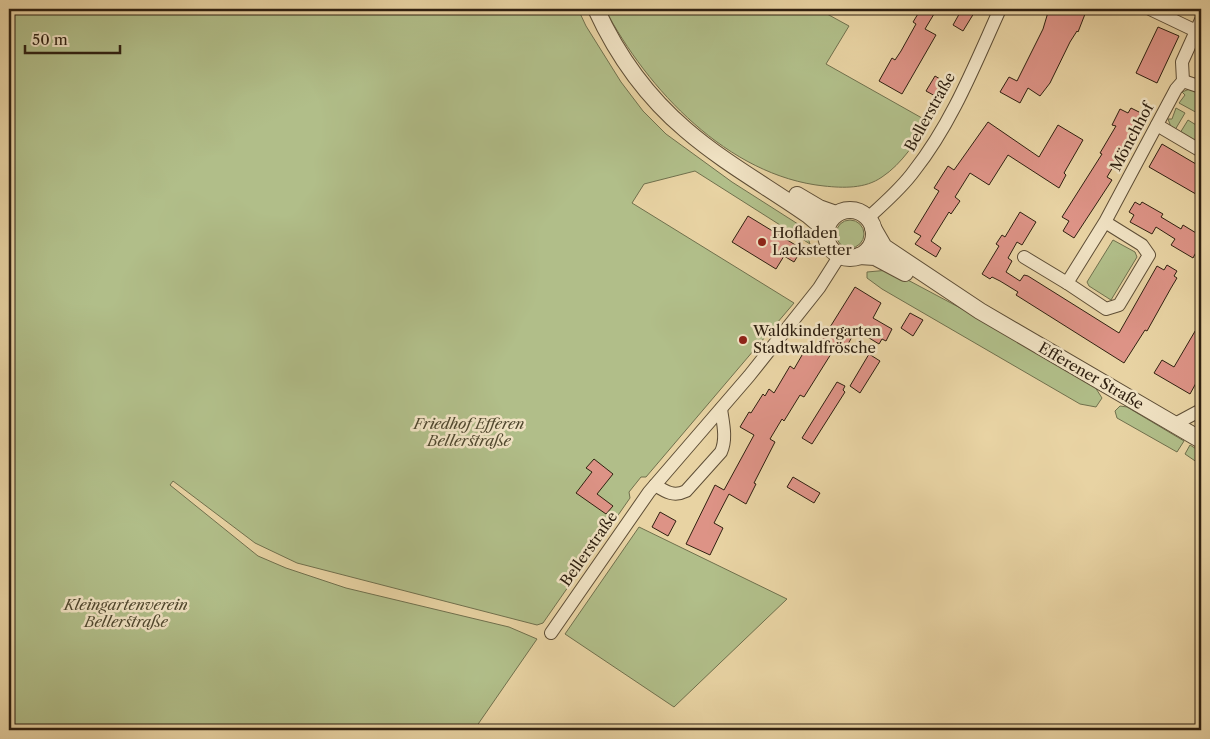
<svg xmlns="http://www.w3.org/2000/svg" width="1210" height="739" font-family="'Libre Caslon Text',serif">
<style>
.green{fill:#b1be89;stroke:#70704d}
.building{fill:#dd9386;stroke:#302111}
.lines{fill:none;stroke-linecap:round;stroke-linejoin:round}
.minor-casing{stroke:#5e4e36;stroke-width:14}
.tertiary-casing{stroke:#5e4e36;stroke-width:18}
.minor{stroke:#f0e2c3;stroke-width:12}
.tertiary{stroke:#f0e2c3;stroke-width:16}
.poi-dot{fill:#8f2418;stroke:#f0e2c3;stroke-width:2}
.labels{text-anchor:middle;stroke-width:5;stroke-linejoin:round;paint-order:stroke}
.street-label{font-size:15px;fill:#302111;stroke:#f0e2c3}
.poi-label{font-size:15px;fill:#302111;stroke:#f0e2c3;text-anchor:start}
.park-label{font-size:15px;font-style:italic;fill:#50482f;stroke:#f0e2c3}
</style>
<rect width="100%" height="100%" fill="#e8d3a3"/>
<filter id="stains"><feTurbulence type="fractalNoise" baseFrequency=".004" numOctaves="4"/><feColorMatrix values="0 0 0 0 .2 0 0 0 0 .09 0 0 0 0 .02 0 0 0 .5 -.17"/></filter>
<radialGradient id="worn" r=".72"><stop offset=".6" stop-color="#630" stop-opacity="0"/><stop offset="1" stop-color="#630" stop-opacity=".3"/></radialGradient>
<g class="green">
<path d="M9,9H578L586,26L621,82L643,111L666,134L732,182L801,226L805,229L810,244L695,171L644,184L632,203L794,303L646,477H641L629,492L630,498L543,623L537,625L297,563L255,543L173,481L170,485L258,556L286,568L346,588L509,627L537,639L474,730H9Z"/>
<path d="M605,9H818L849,26L826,64L929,122C916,141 902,164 882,177C865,189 843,188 824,186C728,176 647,89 605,9Z"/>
<path d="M1192,88L1201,92V122L1198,120L1201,115L1179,103L1185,95L1182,92Z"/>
<path d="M1176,108L1185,113L1175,130L1171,127L1168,119H1172Z"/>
<path d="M1188,120L1201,128V141L1199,140L1197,143L1180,133Z"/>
<circle cx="850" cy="234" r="14"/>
<path d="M1113,240L1135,252L1137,257L1111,300L1089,286L1087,282Z"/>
<path d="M889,270L966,311L1095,387L1102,398L1096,407L1080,404L882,289L867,278V272Z"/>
<path d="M1120,406L1127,407L1184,441L1177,452L1117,418L1115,411Z"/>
<path d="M1190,445L1201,452V465L1185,454Z"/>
<path d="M639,527L787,599L674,707L565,634Z"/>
</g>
<g class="building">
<path d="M921,9H937L925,29L936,35L902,94L879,81L892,58L895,60L901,51L916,24L913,22Z"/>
<path d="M962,9L974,13L963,31L953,25Z"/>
<path d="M1049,9H1087L1078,32L1077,31L1070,42L1050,83L1040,96L1028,88L1020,103L1000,92L1009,77L1017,81L1043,29Z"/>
<path d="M1158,27L1179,36L1157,83L1136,73Z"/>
<path d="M935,76L945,82L937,97L926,91Z"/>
<path d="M1131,108L1141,113L1140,119L1124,153L1122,152L1107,177L1112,180L1074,238L1063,231L1069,221L1062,217L1102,154L1100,153L1116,126L1112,125L1120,109L1128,113Z"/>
<path d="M988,122L1039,157L1058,125L1083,140L1064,173L1066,175L1059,188L1008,155L989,185L970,173L955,197L960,201L951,214L949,212L931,241L941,248L936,257L915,244L921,236L914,232L939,191L934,188L948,166L954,170Z"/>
<path d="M1162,144L1201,167V197L1149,167Z"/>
<path d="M1135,202L1140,205L1142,202L1163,214L1161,217L1181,229L1183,225L1201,236V243L1193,258L1171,245L1175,239L1156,227L1152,234L1130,222L1134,215L1129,212Z"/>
<path d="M1020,212L1036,222L1022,245L1017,242L1008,258L1012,261L1006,272L1020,281L1024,275L1028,276L1119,333L1157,266L1164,270L1167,265L1177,271L1174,276L1177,278L1171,288L1147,331L1145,330L1124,363L1016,295L1018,292L1000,281L992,277L990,279L982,274L999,246L996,244L1002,235L1005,237Z"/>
<path d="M748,216L802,249L794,262L784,256L776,269L732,242Z"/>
<path d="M855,287L881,303L873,318L892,329L886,341L882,339L879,344L856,330L844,351L836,346L804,397L800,395L784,421L782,419L770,439L775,442L754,483L756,484L746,504L729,494L714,523L723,528L710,555L686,544L715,485L724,490L754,435L740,427L749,412L751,413L763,394L765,396L769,389L774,393L790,366L794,369L809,343L817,348Z"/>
<path d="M910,313L923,320L913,336L901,328Z"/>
<path d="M1201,321V374L1190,394L1154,373L1162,360L1174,367Z"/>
<path d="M869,354L880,361L860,393L850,386Z"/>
<path d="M837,382L845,386L843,390L845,392L812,444L802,438Z"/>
<path d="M594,459L613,474L597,494L613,506L606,514L576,493L592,472L586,468Z"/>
<path d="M793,477L820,493L814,503L787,487Z"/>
<path d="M660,512L676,521L668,536L652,527Z"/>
</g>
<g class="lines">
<g class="minor-casing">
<g id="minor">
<path d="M1150,9L1196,31"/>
<path d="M1183,81L1201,87"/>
<path d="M1157,125L1201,151"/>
<path d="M868,218C884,203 901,189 914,171C952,123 975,64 1000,9"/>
<path d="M1105,222L1142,245L1149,255L1119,305L1106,309L1067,283L1105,222L1176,89L1183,81L1182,62L1201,20"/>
<path d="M1024,257L1067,283"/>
<path d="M1175,424L1201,410"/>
<path d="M655,485C666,492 674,497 686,491L721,452C727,439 723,423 721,409"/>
<path d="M551,633L649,492L749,376L819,288L840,255"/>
</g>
</g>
<g class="tertiary-casing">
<g id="tertiary">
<path d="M596,9C617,55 647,97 686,130C723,162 768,187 808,215L821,226L826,233"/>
<path d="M797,195L819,208L836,214"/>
<circle cx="850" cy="234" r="24"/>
<path d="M873,228L884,247L980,311L1201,440"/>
<path d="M859,256L875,257L905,273"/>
</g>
</g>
<use href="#minor" class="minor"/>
<use href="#tertiary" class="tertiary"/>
</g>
<g class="poi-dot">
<circle cx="762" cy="242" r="5"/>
<circle cx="743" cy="340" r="5"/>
</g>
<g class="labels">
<g class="street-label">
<text transform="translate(930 112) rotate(-61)" y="5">Bellerstraße</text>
<text transform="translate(1132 137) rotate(-62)" y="5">Mönchhof</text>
<text transform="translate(1091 376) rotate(30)" y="5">Efferener Straße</text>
<text transform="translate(589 549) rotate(-55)" y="5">Bellerstraße</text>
</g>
<g class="poi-label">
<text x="772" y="238">Hofladen<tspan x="772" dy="17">Lackstetter</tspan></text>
<text x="753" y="336">Waldkindergarten<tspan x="753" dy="17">Stadtwaldfrösche</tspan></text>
</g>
<g class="park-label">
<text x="469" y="429">Friedhof Efferen<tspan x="469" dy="17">Bellerstraße</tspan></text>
<text x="126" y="610">Kleingartenverein<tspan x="126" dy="17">Bellerstraße</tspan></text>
</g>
</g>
<rect width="1210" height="739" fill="none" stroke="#e8d3a3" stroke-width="30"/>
<rect x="10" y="10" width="1190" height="719" fill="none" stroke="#302111" stroke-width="2.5"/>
<rect x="15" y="15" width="1180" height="709" fill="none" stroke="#302111"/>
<path d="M25 45v8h95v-8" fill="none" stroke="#302111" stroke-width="2.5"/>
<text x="32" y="45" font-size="15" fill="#302111" stroke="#f0e2c3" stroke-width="4" paint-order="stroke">50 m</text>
<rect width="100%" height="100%" filter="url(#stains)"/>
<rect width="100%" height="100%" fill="url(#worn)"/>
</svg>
